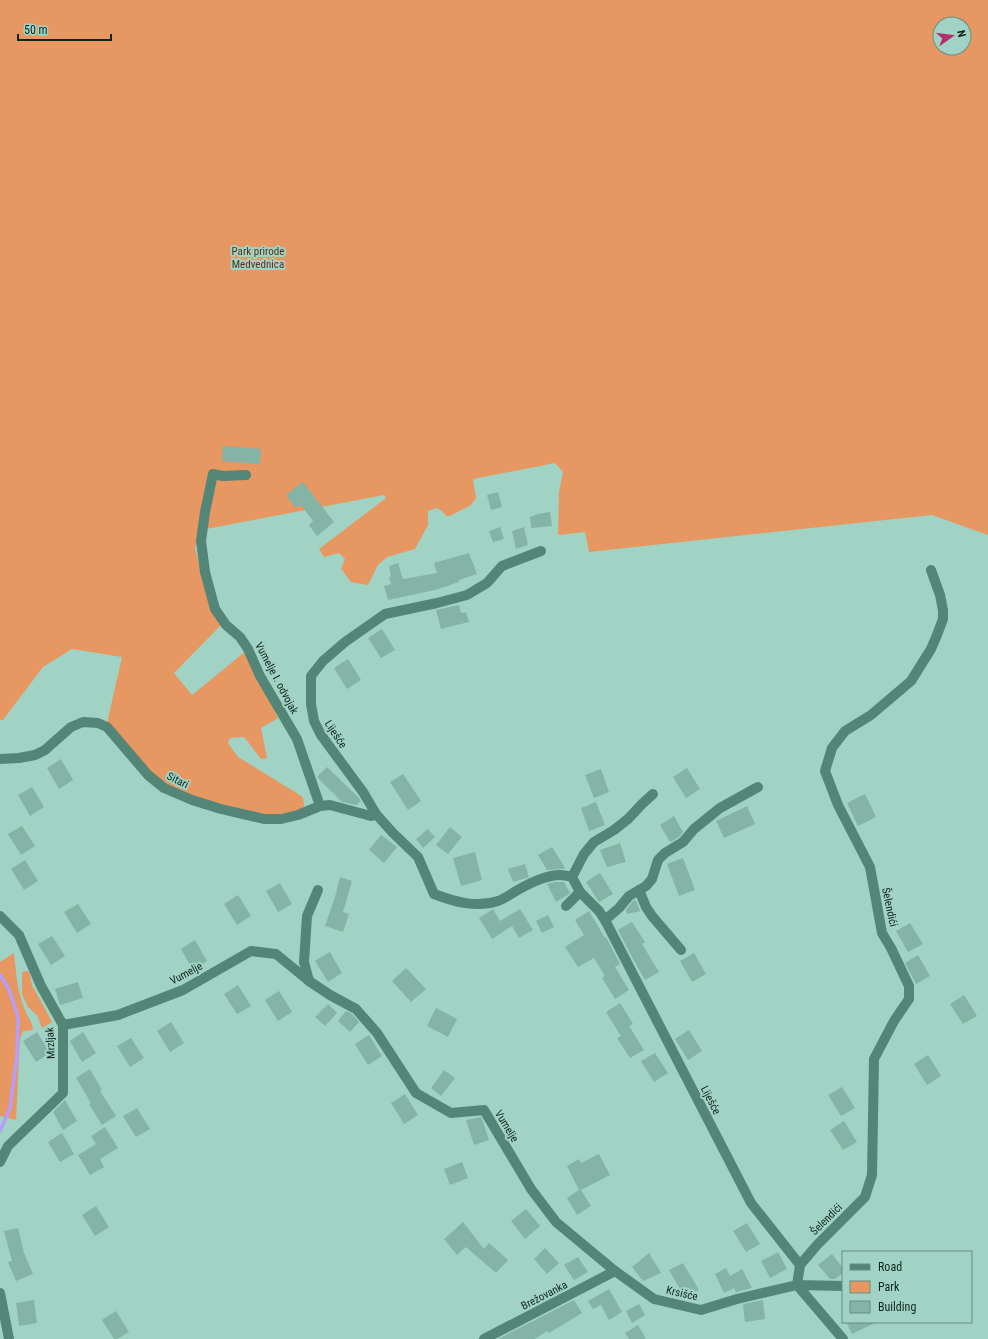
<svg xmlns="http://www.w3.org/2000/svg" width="988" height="1339" font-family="'Roboto Condensed',sans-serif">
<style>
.green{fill:#e79761;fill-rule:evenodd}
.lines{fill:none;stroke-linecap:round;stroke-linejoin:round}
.stream{stroke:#b59efc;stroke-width:3.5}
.building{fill:#83b4a5}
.minor{stroke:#538677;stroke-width:10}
.labels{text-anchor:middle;stroke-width:4;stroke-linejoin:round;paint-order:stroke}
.park-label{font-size:11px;fill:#563218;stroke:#a1d3c4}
.street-label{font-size:11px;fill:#11241f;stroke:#a1d3c4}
</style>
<rect width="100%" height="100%" fill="#a1d3c4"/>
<g class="green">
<path d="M0,0H988V535L932,515L589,552L585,532L558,535L559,492L563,472L555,463L473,479L476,498L471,505L450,516H446L442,511L436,508L428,511V525L415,549L387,557L378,565L368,585L351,582L341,569L345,559L339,553L324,557L319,549L386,498L384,495L201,530L195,548L204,583L222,624L174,673L192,695L246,651L278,718L261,728L267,758L261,759L244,737L230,738L228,743L238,757L303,797L304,806L299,812L267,815L216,803L188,794L164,783L138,761L107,723L122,657L72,649L43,667L3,720H0ZM940,24H964V48H940Z"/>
<path d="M14,953C16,972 17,991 25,1010C28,1018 32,1020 33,1030L23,1031L20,1039L16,1120L0,1116V962Z"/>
<path d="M29,971L32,985L52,1022L42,1028L37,1015L28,1007L22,994V972Z"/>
</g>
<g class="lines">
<path class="stream" d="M0,975L9,989L18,1017L17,1056L10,1108L0,1131"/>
</g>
<g class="building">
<path d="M223,446L261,449L260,464L222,461Z"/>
<path d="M303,482L334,522L317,536L309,525L313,521L301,505L296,508L286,495Z"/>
<path d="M498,492L502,507L491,510L487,495Z"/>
<path d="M550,512L552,526L531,528L530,517L538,514Z"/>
<path d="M500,527L504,539L493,542L489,531Z"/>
<path d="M524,527L528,545L516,549L512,531Z"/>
<path d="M469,553L477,574L459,580V582L435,590L388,600L384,586L391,584L389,577H391L389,566L398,563L403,579L437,573L434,563Z"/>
<path d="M459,605L461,613L466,612L469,622L441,629L436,610Z"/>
<path d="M382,629L395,650L381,658L368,638Z"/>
<path d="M348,659L361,680L347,689L334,668Z"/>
<path d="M61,759L73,780L59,789L47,768Z"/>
<path d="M327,767L358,797L361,801L356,805L342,802L317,777Z"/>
<path d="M687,768L700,789L686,798L673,777Z"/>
<path d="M601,769L609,792L594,798L585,775Z"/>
<path d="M403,774L421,801L408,810L390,782Z"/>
<path d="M32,787L44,807L30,816L18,795Z"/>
<path d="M865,794L876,817L858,826L847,803Z"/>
<path d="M596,802L605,825L589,831L581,808Z"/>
<path d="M747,806L755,824L724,838L716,821Z"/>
<path d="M674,816L683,832L679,837L670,842L660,825Z"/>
<path d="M22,826L35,846L21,855L8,834Z"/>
<path d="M450,827L462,837L448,854L436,845Z"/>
<path d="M428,829L435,837L423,848L416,839Z"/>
<path d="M381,835L397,847L384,863L369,850Z"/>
<path d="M620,843L626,862L607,867L600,850Z"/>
<path d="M552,847L565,868L563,869L547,870L538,855Z"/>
<path d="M475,852L482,880L461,886L453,858Z"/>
<path d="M683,858L695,890L679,896L667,864Z"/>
<path d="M25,860L38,881L24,890L11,869Z"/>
<path d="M525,864L529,877L513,882L508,869Z"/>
<path d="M600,873L613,894L599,902L586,882Z"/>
<path d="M340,877L352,881L343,912L349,914L343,932L325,926L335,897Z"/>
<path d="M555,882H564L570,893L566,896L556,902L547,884Z"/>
<path d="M280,883L292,904L278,912L266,891Z"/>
<path d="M238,895L251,916L237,925L224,904Z"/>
<path d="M636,900L640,911L627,914L626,910L633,901Z"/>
<path d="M78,904L91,924L77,933L64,912Z"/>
<path d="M493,909L500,921L520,909L533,930L519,938L512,926L492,939L479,918Z"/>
<path d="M589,911L605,938L606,937L620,964L615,967L629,990L615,999L602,978L605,976L594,958L578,967L565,947L584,935L575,920Z"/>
<path d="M548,915L554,927L542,933L536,921Z"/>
<path d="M632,922L645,942L642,944L659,972L645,980L632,957L618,930Z"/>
<path d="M910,923L923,944L908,952L896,931Z"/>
<path d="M52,936L65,956L51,965L38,944Z"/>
<path d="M195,940L207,961L193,970L181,949Z"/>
<path d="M330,952L342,973L328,982L315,961Z"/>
<path d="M694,953L706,974L692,982L680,961Z"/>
<path d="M918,955L930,976L916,984L905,963Z"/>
<path d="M406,968L426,989L411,1002L392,981Z"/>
<path d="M78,982L83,998L60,1005L55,989Z"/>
<path d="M238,985L251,1006L237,1014L224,994Z"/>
<path d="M279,991L292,1012L278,1021L265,1000Z"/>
<path d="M964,995L977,1016L963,1024L950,1004Z"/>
<path d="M620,1003L633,1024L629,1026L644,1050L630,1058L617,1038L621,1036L606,1012Z"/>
<path d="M328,1004L337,1013L325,1026L315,1017Z"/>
<path d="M436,1008L457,1019L448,1037L427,1026Z"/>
<path d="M346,1011L352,1014L359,1022L350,1032L338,1021Z"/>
<path d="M171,1022L184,1043L170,1052L157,1031Z"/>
<path d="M689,1030L702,1051L688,1060L675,1039Z"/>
<path d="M37,1032L50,1053L36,1062L23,1041Z"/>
<path d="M83,1032L96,1053L82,1062L70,1041Z"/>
<path d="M369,1035L382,1056L368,1065L355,1044Z"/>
<path d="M131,1038L144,1058L130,1067L117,1046Z"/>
<path d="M655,1053L668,1073L654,1082L641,1061Z"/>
<path d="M928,1055L941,1076L927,1085L914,1064Z"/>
<path d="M90,1069L102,1090L100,1091L116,1116L102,1125L89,1104L91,1103L76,1078Z"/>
<path d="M444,1070L455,1078L441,1096L431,1088Z"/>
<path d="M842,1087L855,1108L841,1116L828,1095Z"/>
<path d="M405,1094L418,1115L404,1124L391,1103Z"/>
<path d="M65,1100L77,1121L63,1130L53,1112Z"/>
<path d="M137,1108L150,1129L136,1137L123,1116Z"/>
<path d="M481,1117L483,1122L489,1140L474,1145L466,1120Z"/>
<path d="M844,1121L857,1142L843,1150L830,1130Z"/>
<path d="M105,1127L118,1148L100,1159L104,1167L90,1175L78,1155L96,1144L91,1136Z"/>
<path d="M62,1133L74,1154L60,1162L48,1142Z"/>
<path d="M599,1154L610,1175L581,1190L591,1206L577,1215L567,1198L579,1190L567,1166L579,1159L581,1163Z"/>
<path d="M462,1162L468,1178L450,1185L444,1169Z"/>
<path d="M96,1206L109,1227L95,1236L82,1215Z"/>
<path d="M526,1209L540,1226L525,1239L511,1221Z"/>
<path d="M463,1222L484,1249L489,1243L508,1260L496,1273L466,1247L457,1255L444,1239Z"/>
<path d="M747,1223L760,1244L746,1252L733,1231Z"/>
<path d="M18,1228L24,1253L33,1274L16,1281L8,1262L12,1261L4,1231Z"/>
<path d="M545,1248L559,1263L547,1274L534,1259Z"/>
<path d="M778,1252L787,1269L770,1278L761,1261Z"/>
<path d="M649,1253L661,1273L643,1281L632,1267Z"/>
<path d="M832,1254L843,1268V1273L835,1279H830L818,1265Z"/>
<path d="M578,1257L588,1272L574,1280L564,1265Z"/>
<path d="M683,1263L699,1290L684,1296L669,1270Z"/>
<path d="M726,1268L730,1276L742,1269L752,1288L736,1292L734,1288L724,1293L715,1274Z"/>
<path d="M609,1289L622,1312L609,1320L601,1305L593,1309L588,1301Z"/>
<path d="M34,1300L37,1323L19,1326L16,1303Z"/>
<path d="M574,1300L582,1313L549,1333L547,1331L535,1339H498Z"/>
<path d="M763,1300L765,1319L745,1322L743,1304Z"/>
<path d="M639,1304L645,1315L632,1323L626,1311Z"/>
<path d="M116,1311L129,1332L117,1339H114L102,1320Z"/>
<path d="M846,1322H877L852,1334Z"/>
<path d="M638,1325L646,1339H629L625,1333Z"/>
</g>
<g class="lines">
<g class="minor">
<path d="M246,475L223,476L213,474L205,512L201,541L205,572L215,609L226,625L240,637L248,649L260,676L297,739L320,806"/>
<path d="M541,551L502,566L487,583L467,595L437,603L385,614L345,642L323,661L311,676V704L314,721L321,735L363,792L376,814L393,833L418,857L434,894C455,902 476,908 498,901C504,899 511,894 516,891C528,884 545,875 560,875C564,875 568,876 572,877L580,892L599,911L605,920L751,1203L800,1265L797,1285L843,1286"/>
<path d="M0,759L19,758L35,755L45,750L71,727L83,722L98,723L107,727L148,775L164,788L192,800L221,809L264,819H281L298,815L320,806L330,805L371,816L376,814"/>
<path d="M572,877L584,854L594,842L614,830L628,819L642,804L653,794"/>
<path d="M639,890L646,907L652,916L681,950"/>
<path d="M566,906L580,892"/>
<path d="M0,916L19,935L41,986L63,1025V1093L8,1146L0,1162"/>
<path d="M605,920L619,908L629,896L646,886L652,879L658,860L665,853L683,842L694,829L720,808L758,787"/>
<path d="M309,981L304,962L307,916L318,890"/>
<path d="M63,1025L118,1015L183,990L251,951L276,954L309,981L330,995L356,1009L377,1033L416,1093L451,1113L484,1110L531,1189L556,1222L615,1271L654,1299L701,1310L737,1299L797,1285L843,1339"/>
<path d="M800,1265L817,1245L865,1197L872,1175L874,1059L894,1021L909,999V986L891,948L882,933L870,867L838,805L825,771L832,748L845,731L871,715L911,681L931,649L937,635L943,619V610L940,595L931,570"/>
<path d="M0,1293L9,1339"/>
<path d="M484,1339L615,1271"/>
</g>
</g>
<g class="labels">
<g class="park-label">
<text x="258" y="255">Park prirode<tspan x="258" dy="13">Medvednica</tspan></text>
</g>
<g class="street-label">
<text transform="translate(277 678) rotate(62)" y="4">Vumelje I. odvojak</text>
<text transform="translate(336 734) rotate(57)" y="4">Liješće</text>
<text transform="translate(178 780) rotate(27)" y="4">Sitari</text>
<text transform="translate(890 907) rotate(78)" y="4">Šelendići</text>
<text transform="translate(186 973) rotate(-28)" y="4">Vumelje</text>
<text transform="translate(50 1043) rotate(-93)" y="4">Mrzljak</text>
<text transform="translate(711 1100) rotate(63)" y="4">Liješće</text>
<text transform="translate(507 1126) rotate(59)" y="4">Vumelje</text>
<text transform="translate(826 1219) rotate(-45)" y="4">Šelendići</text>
<text transform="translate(682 1293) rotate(13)" y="4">Krsišće</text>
<text transform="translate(544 1295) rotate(-27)" y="4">Brežovanka</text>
</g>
</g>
<rect x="842" y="1251" width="130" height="72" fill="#a1d3c4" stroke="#678d82"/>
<rect x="850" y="1264" width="20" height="6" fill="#538677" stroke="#678d82"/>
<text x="878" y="1271" font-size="12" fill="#11241f">Road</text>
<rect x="850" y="1281" width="20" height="12" fill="#e79761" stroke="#678d82"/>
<text x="878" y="1291" font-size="12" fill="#11241f">Park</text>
<rect x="850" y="1301" width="20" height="12" fill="#83b4a5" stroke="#678d82"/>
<text x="878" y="1311" font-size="12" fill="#11241f">Building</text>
<g transform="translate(952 36) rotate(76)"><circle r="19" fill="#a1d3c4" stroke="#678d82"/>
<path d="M0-3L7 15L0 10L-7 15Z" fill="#b42e72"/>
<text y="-6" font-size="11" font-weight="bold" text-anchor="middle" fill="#11241f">N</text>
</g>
<path d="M18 34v6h93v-6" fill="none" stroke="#11241f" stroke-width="2"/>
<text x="24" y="34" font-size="12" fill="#11241f" stroke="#a1d3c4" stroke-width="3" paint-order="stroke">50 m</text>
</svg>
